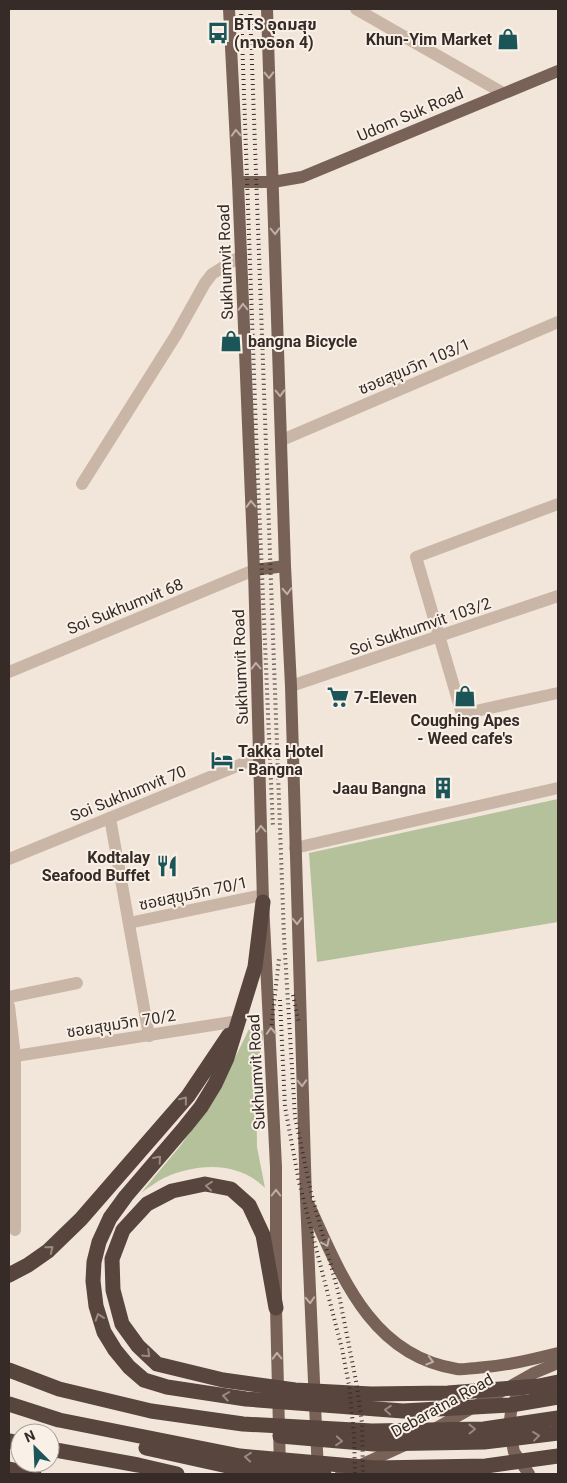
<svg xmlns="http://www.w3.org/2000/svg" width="567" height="1483" font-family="Roboto,'Noto Sans Thai',sans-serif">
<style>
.green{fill:#b5c19a}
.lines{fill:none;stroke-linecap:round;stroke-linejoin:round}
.minor{stroke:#cab6a6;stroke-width:12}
.major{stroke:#786258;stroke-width:12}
.highway{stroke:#57453e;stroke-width:15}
.rail{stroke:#362b27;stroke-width:4;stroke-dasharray:1 4;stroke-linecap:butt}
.oneway{stroke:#bfb0a7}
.oneway2{stroke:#988982}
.labels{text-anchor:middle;stroke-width:4;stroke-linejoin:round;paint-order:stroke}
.poi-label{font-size:16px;font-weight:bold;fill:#362b27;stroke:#f9f0e7;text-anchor:start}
.street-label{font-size:16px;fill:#362b27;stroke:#f9f0e7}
</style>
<rect width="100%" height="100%" fill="#f2e6da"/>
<g class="green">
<path d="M558,799V922L317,962L309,853Z"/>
<path d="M256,1025L260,1026L264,1033L256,1072L257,1147L265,1188C238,1161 197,1163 164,1178C156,1182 148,1188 141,1193L181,1145L220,1089L249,1029Z"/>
</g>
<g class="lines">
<g class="minor">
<path d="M356,9L503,93"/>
<path d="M282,440L558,322"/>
<path d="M82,484L176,335L205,283L212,274L241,256"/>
<path d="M558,504L416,557L462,714L558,693"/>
<path d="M9,672L254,570"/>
<path d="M291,686L558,596"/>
<path d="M110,818L149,1036"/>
<path d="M295,848L558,788"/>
<path d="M9,859L259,757"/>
<path d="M129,923L263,895"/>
<path d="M9,997L77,983"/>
<path d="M9,1006L15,1056V1230"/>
<path d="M9,1057L238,1021"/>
</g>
<g class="major">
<path d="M229,9L238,182L254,570L263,902L276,1167V1308L280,1469"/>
<path d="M267,9L285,566L291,686L306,1199L318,1473"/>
<path d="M238,182H273L302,177L558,71"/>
<path d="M254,570L285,566"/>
<path d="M309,1205C341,1275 371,1356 457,1369C463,1370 470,1368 476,1368C505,1366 530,1360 558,1353"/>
<path d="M528,1382L512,1404L509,1428L514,1452L529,1474"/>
<path d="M431,1431L534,1373L558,1363"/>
<path d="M341,1474L407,1444"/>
</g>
<g class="highway">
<path d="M263,902L255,967L227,1058L215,1084L201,1107L185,1127L126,1196L110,1218L99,1242L94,1262L93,1281L96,1306L104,1332L115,1350L129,1367L144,1380L167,1387L246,1399L403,1411L511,1405L558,1397"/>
<path d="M9,1275L28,1265L48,1251L81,1219L188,1096L229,1035"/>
<path d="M276,1308L263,1235L249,1205L231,1189L205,1184L172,1191L147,1204L123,1230L112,1259L113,1290L122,1324L138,1346L157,1364L223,1380L295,1390L371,1394L448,1393L539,1386L558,1382"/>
<path d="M9,1370L59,1389L151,1411L243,1424L372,1431L484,1429L558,1418"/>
<path d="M9,1404L59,1420L240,1456L375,1468L486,1466L558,1456"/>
<path d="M280,1436L374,1444L484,1442L558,1433"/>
<path d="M9,1441L20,1443"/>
<path d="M146,1448L241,1469L324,1474"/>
<path d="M50,1449L138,1465L177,1474"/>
<path d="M9,1469L34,1474"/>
</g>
<g class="rail">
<path d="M241,9L257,459L273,828"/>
<path d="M250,9L284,937L295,1117L311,1192L339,1295L357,1386L362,1423L363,1474"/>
<path d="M293,995L299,1024"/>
<path d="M280,1000L285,1107L299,1182L342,1349L349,1385L354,1436L355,1474"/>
<path d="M271,1030L279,959"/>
</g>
</g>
<defs><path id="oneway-chevron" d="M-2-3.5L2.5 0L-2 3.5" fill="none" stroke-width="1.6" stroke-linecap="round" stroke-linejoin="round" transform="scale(1.25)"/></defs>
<g class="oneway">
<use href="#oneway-chevron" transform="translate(269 75) rotate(88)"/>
<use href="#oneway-chevron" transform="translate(236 133) rotate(-93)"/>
<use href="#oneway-chevron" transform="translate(275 231) rotate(88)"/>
<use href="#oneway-chevron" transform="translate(243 307) rotate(-92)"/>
<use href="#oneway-chevron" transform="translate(280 393) rotate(88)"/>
<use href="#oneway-chevron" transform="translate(251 504) rotate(-92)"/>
<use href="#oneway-chevron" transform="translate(287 591) rotate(87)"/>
<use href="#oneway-chevron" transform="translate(256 666) rotate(-92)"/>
<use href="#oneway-chevron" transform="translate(261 829) rotate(-92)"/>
<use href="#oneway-chevron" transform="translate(297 921) rotate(88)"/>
<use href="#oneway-chevron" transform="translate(271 1031) rotate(-93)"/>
<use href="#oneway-chevron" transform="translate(302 1083) rotate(88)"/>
<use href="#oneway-chevron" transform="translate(276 1193) rotate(-90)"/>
<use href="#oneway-chevron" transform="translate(326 1243) rotate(65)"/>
<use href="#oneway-chevron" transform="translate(310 1300) rotate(87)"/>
<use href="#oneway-chevron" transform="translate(277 1356) rotate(-91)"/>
<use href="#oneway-chevron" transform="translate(430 1361) rotate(16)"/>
</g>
<g class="oneway2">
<use href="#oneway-chevron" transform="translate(184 1100) rotate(-51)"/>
<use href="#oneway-chevron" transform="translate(158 1159) rotate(-49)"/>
<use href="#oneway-chevron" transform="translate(209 1186) rotate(-175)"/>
<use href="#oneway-chevron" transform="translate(50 1249) rotate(-39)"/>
<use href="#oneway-chevron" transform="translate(99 1317) rotate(-109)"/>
<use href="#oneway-chevron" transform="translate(147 1354) rotate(43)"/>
<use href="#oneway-chevron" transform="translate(226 1396) rotate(-171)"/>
<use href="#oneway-chevron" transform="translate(388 1410) rotate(-176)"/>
<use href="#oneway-chevron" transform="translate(472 1429) rotate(-1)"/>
<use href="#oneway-chevron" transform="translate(536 1436) rotate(-7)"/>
<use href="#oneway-chevron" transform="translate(339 1441) rotate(5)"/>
<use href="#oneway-chevron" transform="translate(248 1457) rotate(-175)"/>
</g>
<defs>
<g id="bus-bare" transform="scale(1.725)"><path d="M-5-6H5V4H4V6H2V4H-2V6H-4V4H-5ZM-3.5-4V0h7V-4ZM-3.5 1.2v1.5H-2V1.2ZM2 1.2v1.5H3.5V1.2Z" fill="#1c5558" stroke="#f9f0e7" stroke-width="2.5" paint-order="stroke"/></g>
<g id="shop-bare" transform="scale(1.725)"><path d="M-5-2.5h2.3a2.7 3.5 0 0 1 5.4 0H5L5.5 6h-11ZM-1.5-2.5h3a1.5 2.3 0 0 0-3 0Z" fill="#1c5558" stroke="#f9f0e7" stroke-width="2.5" paint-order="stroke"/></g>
<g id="supermarket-bare" transform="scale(1.725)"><path d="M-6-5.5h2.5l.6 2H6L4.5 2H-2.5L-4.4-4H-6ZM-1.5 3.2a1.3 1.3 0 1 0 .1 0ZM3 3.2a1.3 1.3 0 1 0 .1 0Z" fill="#1c5558" stroke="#f9f0e7" stroke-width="2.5" paint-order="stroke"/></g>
<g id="hotel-bare" transform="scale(1.725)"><path d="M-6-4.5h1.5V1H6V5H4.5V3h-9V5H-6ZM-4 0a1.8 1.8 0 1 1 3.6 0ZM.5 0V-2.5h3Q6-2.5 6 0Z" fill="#1c5558" stroke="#f9f0e7" stroke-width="2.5" paint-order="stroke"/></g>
<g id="building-bare" transform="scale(1.725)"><path d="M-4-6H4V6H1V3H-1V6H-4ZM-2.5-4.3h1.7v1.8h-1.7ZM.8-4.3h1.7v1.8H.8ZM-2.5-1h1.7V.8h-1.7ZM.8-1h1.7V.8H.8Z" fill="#1c5558" stroke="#f9f0e7" stroke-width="2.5" paint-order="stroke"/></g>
<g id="restaurant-bare" transform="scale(1.725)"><path d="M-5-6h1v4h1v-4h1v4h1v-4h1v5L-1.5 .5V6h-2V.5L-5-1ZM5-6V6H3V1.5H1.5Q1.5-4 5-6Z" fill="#1c5558" stroke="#f9f0e7" stroke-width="2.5" paint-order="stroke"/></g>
</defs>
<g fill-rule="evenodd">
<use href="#bus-bare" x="218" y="33"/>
<use href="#shop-bare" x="508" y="39"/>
<use href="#shop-bare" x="231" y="341"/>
<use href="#shop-bare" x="465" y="696"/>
<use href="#supermarket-bare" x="338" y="697"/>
<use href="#hotel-bare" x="222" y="760"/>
<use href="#building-bare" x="443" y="788"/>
<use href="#restaurant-bare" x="167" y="866"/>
</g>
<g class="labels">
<g class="poi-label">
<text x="234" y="30">BTS อุดมสุข<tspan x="234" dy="18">(ทางออก 4)</tspan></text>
<text x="492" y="45" text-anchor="end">Khun-Yim Market</text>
<text x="248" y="347">bangna Bicycle</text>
<text x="354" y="703">7-Eleven</text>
<text x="465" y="726" text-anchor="middle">Coughing Apes<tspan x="465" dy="18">- Weed cafe's</tspan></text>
<text x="238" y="757">Takka Hotel<tspan x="238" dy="18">- Bangna</tspan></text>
<text x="426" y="794" text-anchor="end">Jaau Bangna</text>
<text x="150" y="863" text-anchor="end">Kodtalay<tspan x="150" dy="18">Seafood Buffet</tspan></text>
</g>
<g class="street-label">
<text transform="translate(410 114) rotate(-23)" y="6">Udom Suk Road</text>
<text transform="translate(225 262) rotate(-92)" y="6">Sukhumvit Road</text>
<text transform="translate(414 366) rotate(-23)" y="6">ซอยสุขุมวิท 103/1</text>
<text transform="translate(125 606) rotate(-22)" y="6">Soi Sukhumvit 68</text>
<text transform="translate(420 626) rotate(-19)" y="6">Soi Sukhumvit 103/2</text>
<text transform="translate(240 667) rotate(-92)" y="6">Sukhumvit Road</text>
<text transform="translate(128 793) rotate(-22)" y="6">Soi Sukhumvit 70</text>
<text transform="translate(193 893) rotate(-12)" y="6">ซอยสุขุมวิท 70/1</text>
<text transform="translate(121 1023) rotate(-9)" y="6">ซอยสุขุมวิท 70/2</text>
<text transform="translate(256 1072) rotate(-93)" y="6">Sukhumvit Road</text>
<text transform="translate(442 1405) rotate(-29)" y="6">Debaratna Road</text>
</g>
</g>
<rect width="567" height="1483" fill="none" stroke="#362b27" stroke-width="20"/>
<g transform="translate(35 1448) rotate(336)"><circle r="24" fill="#f9f0e7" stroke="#aba19a"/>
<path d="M0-4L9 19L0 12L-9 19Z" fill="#1c5558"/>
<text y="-8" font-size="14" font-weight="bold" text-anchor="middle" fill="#362b27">N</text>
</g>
</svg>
